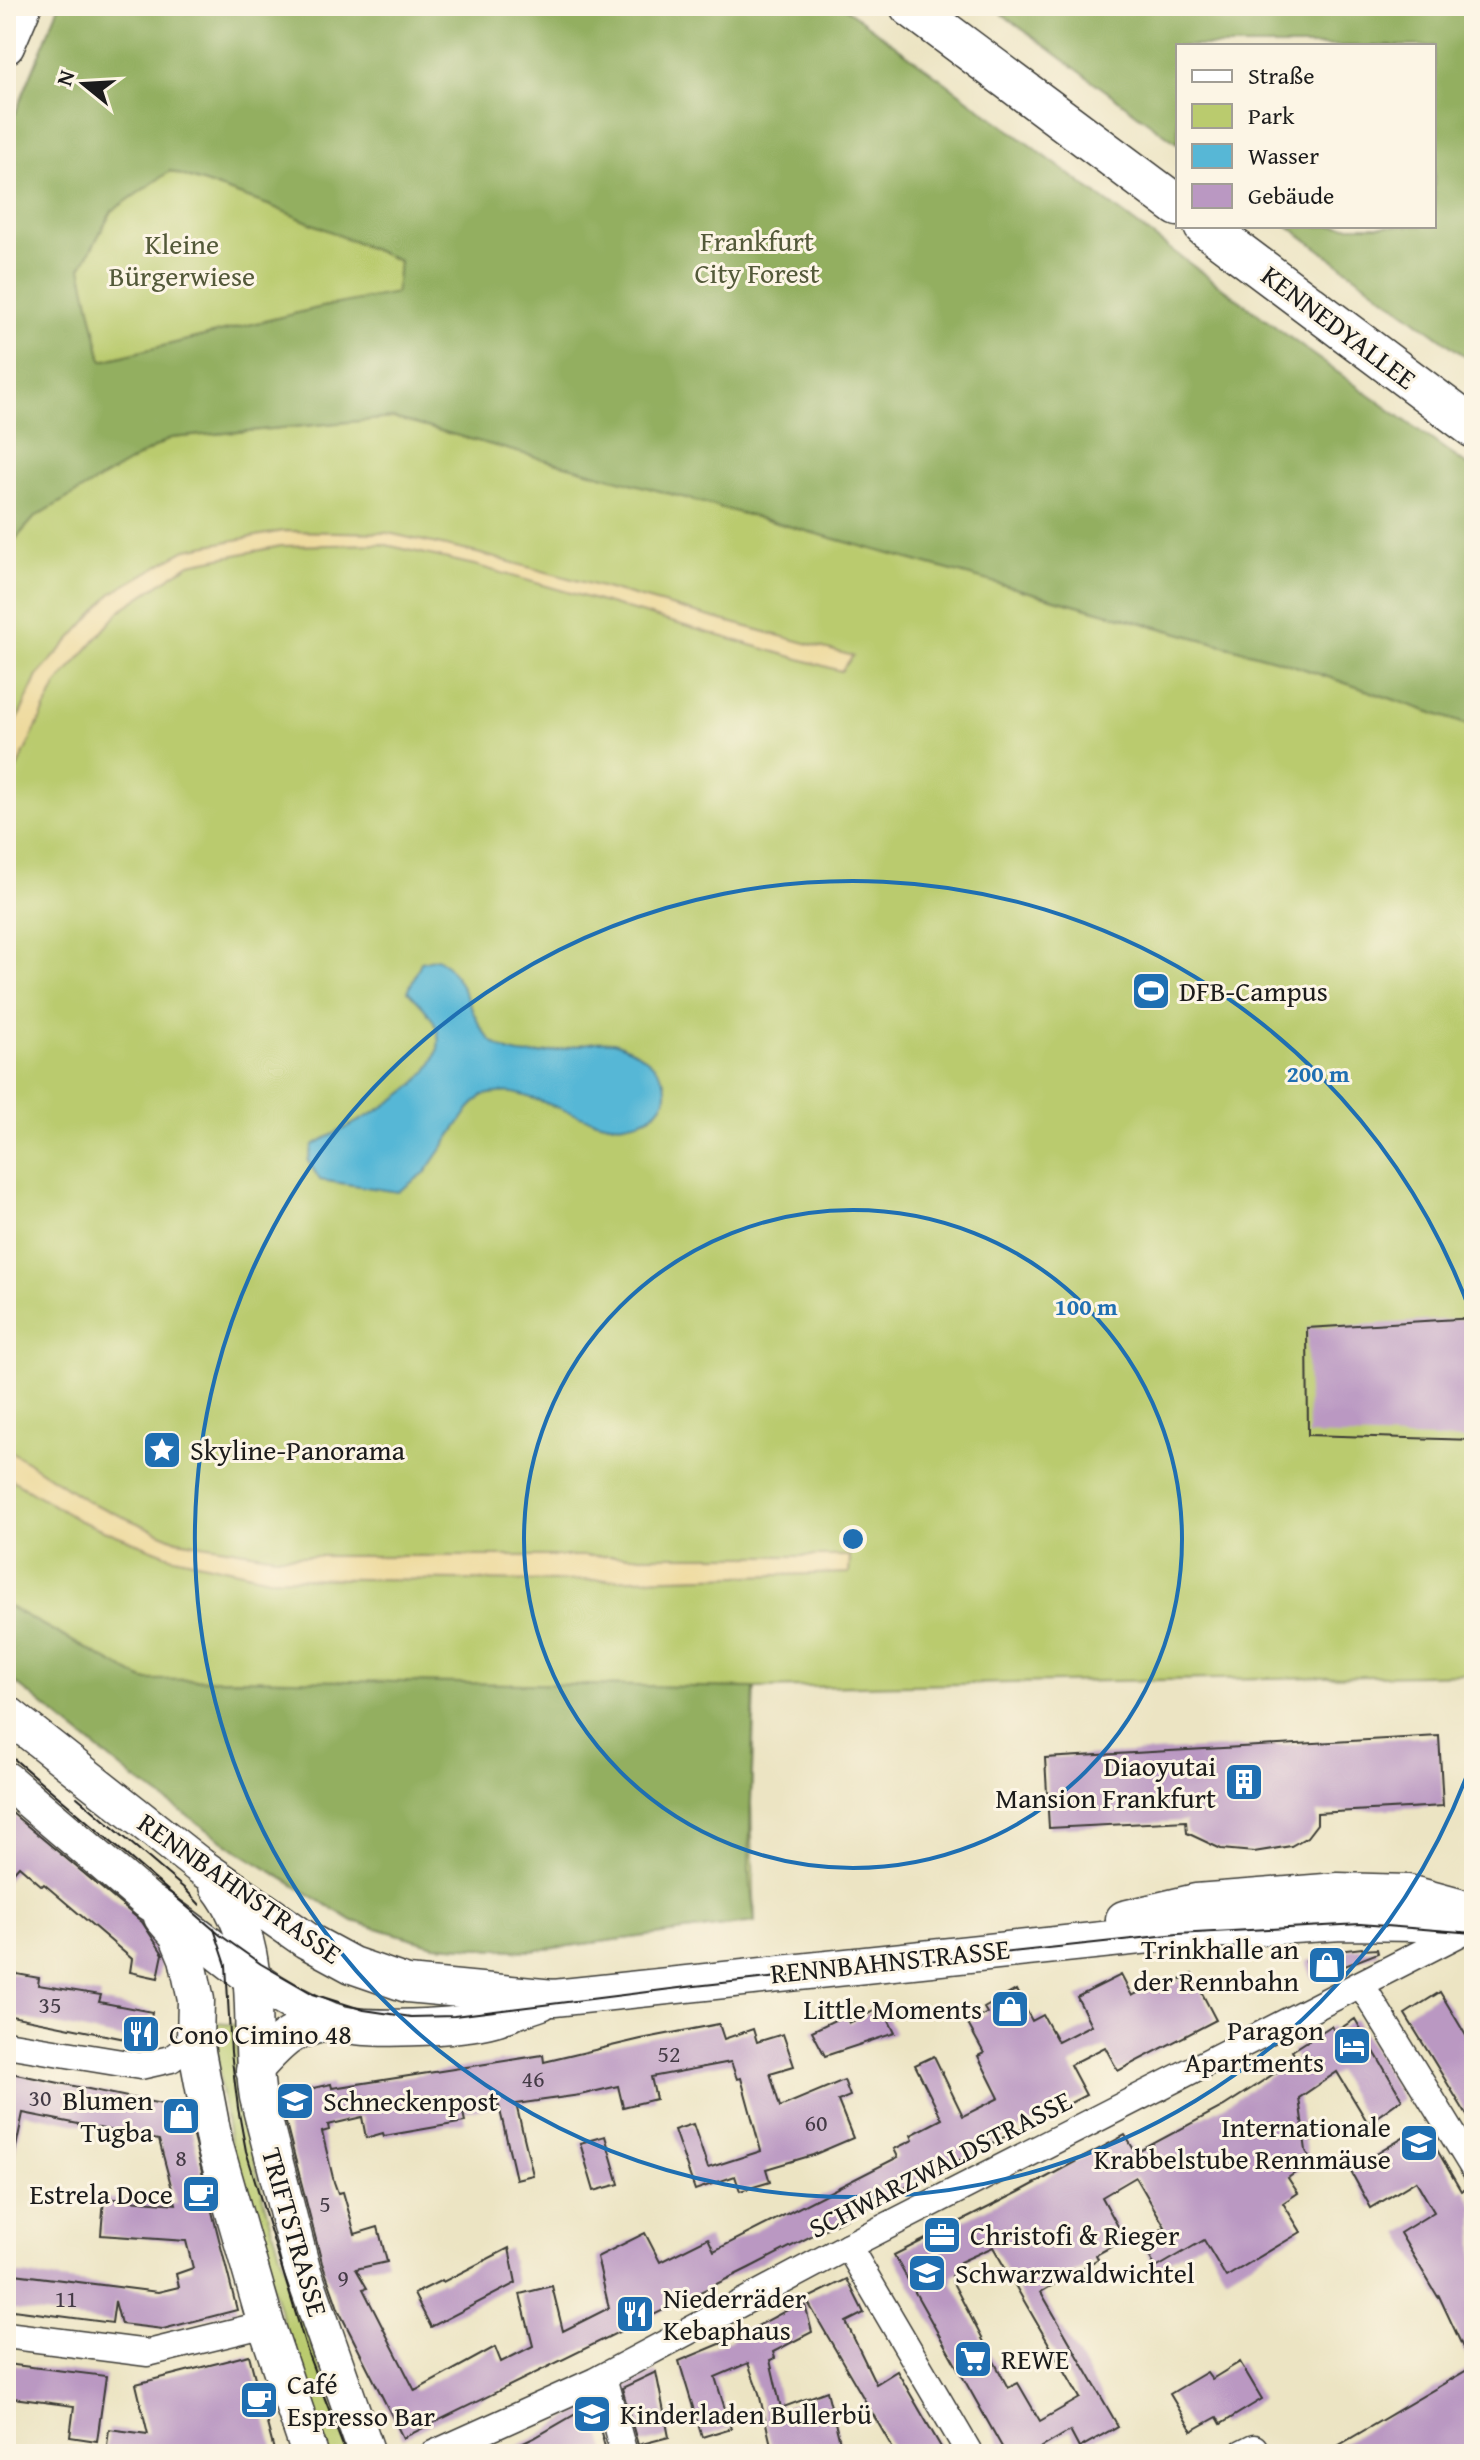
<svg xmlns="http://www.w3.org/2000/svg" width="1480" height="2460" font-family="'Gentium Book Plus',serif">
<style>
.green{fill:#bacb6e;stroke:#6b7445;stroke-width:2}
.forest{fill:#93af61;stroke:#58663e;stroke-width:2;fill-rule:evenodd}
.sand{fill:#eeda9e;stroke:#857b5d;stroke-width:2}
.water{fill:#57b7d6;stroke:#3a6a79;stroke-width:2}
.building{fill:#ba98c2;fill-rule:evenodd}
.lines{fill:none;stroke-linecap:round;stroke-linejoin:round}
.street-casing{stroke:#3b3a35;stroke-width:29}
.secondary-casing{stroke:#3b3a35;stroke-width:39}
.primary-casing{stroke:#3b3a35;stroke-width:43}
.street{stroke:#fff;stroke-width:26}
.secondary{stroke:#fff;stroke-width:36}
.primary{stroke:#fff;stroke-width:40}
.tram{stroke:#1c1c1c;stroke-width:2}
.ring{fill:none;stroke:#1f6fb2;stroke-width:4}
.labels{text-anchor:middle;stroke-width:6;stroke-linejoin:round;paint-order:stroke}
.number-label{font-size:24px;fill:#443b46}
.park-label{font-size:28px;fill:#535939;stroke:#fcf5e5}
.street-label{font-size:28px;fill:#1c1c1c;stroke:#fcf5e5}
.poi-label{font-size:28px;fill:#1c1c1c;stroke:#fcf5e5;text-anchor:start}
.centre{fill:#1f6fb2;stroke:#fcf5e5;stroke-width:4}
.ring-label{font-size:24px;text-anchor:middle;font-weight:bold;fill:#1f6fb2;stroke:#fcf5e5;stroke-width:6;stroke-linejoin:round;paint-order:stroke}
</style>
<rect width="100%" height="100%" fill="#fcf5e5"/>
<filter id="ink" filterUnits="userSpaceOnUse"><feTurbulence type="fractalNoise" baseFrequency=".0125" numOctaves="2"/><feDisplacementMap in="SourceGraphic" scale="16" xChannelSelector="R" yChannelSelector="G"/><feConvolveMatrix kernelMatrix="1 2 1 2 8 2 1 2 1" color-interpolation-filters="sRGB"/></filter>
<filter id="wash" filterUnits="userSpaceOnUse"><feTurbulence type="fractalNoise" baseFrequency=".006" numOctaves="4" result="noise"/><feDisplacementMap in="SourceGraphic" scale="32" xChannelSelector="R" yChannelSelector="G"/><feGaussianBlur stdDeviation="1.8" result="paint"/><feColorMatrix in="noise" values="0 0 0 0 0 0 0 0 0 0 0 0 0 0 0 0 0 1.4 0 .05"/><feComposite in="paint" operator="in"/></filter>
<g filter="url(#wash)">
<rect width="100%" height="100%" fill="#ece4c3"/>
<g class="green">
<path d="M170,171L277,208L399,261L396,294L322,307L102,361L81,268L112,211Z"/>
<path d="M393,418L1278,660L1474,727V1674L755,1688L751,1803L755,1922L530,1951L434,1945L353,1921L238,1851L6,1671V550L35,517L171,438Z"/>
<path d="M215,2023L235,2025C238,2053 238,2082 243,2110C265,2227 311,2341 350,2454H328L295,2362L232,2153L220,2084Z"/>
</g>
<g class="forest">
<path d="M59,6H842L1312,354L1474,470V727L1278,660L393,418L171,438L35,517L6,550V136ZM170,171L271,206L399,261L396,293L322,307L102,361L81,268L112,211Z"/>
<path d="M991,6H1474V363L1288,226H1434V46H1178V144Z"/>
<path d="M6,1605L144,1680L237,1679L754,1688L749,1871L755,1922L530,1951L434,1945L353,1921L238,1851L132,1777L6,1675Z"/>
</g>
<g class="sand">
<path d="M283,531L388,533L477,553L853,656L841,671L474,565L382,544L281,546L190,564L122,609L57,684L6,791V746L37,676L112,593L187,549Z"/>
<path d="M6,1448L89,1502L177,1540L275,1556H850L849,1573L561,1581L269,1578L170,1556L78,1520L6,1476Z"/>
</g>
<path class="water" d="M437,958C469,978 468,1021 494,1043C530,1072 575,1037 613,1042C619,1043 625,1047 630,1049C652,1058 680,1087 658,1110C649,1120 636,1122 624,1124C597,1129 544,1098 513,1093C504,1091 493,1094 483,1095L470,1108L426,1172L398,1192L320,1180L308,1161L313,1145C348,1125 453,1083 437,1030C432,1014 419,1003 408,991L421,962Z"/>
<g id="blocks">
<g class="building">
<path d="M1474,1318V1440L1308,1435L1307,1328Z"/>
<path d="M1439,1736L1443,1806L1317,1813V1824L1307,1837L1291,1846L1254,1852L1221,1849L1187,1833L1186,1821L1049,1828L1045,1758Z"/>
<path d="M6,1808L142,1922L163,1954L158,1978L130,1972L132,1959L44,1884L42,1886L19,1866L6,1881Z"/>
<path d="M1362,1948L1363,1950L1377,1949L1378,1953L1312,1979L1306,1961L1322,1957L1321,1953Z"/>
<path d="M6,1972L39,1978L38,1985L101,1995L99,2002L152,2012L145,2043L6,2015Z"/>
<path d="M1192,1974L1216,2020L1118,2071L1105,2047L1070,2065L1086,2095L749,2268L403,2438L339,2311L322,2263L279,2096L331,2084L332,2088L543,2055L544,2062L641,2039L719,2024L724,2039L753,2029L757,2042L783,2034L794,2066L770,2073L780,2107L844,2080L850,2096L838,2101L853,2138L813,2155L766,2169L770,2182L740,2191L735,2176L695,2190L674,2130L693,2124L708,2168L761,2151L741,2078L737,2079L731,2062L651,2077L656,2099L623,2107L618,2086L580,2095L516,2104L533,2175L516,2179L499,2106L463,2112L465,2122L384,2136L383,2133L366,2138L362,2117L328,2125L329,2130L322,2132L334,2182L338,2193L343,2192L355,2234L378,2227L387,2262L356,2269L367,2288L363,2289L415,2391L495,2347L501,2362L533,2346L520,2294L552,2286L563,2331L609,2308L597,2257L645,2233L660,2262L708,2238L714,2251L898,2157L894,2149L913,2140L911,2135L942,2119L915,2065L934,2056L963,2116L999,2098L978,2056L984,2053L968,2024L987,2013L984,2008L1016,1990L1032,2021L1043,2015L1058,2042L1091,2025L1077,1997L1121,1975L1132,1996L1160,1981L1164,1989Z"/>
<path d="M1440,1992L1474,2049V2127L1405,2014Z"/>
<path d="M882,2007L895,2033L825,2056L812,2031L845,2015L849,2023Z"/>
<path d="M1355,2019L1402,2099L1368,2123L1337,2072L1299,2098L1306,2151L1312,2161L1288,2178L1298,2193L1283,2203L1301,2232L1226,2277L1204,2240L1156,2268L1141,2242L1165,2227L1136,2177L1102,2197L1125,2239L1096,2255L1098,2259L1041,2292L1118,2426L1079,2448L1070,2431L1030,2454H1006L894,2255L1019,2192L1125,2135L1136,2153L1224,2106L1297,2059L1292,2051L1331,2026L1335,2032ZM993,2247L1080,2398L1040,2421L1018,2383L1008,2388L952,2281L954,2280L952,2276L964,2269L960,2262Z"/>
<path d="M6,2072L186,2109L237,2310L163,2329L121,2324L115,2301L112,2323L6,2309V2273L158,2292L179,2287L176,2274L193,2268L186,2241L101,2235L104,2198L176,2204L159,2140L23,2113L14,2157L6,2156Z"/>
<path d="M1423,2126L1461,2191L1465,2189L1474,2205V2454H1324L1472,2367L1439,2296L1438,2297L1400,2233L1434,2212L1416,2181L1371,2208L1350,2170Z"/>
<path d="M605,2136L619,2184L594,2191L580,2143Z"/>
<path d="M509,2248L516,2283L431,2327L414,2294L442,2280L443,2282Z"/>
<path d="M847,2279L864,2313L846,2322L876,2384L897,2371L945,2454H896L806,2299Z"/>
<path d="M804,2301L812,2332L773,2352L775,2358L770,2360L781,2408L827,2391L843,2454H810L809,2449L773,2454L759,2393L748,2363L715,2377L731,2428L702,2437L679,2361L739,2336Z"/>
<path d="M249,2355L275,2454H106L109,2429L148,2434L136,2384Z"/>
<path d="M1240,2362L1262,2399L1221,2424L1217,2417L1192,2431L1170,2394L1207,2372L1212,2379Z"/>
<path d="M6,2364L106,2376L97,2441L70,2437L74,2406L6,2397Z"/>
<path d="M656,2372L669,2437L638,2445L622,2388Z"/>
<path d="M593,2404L607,2454H500L534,2438Z"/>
</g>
</g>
</g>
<g filter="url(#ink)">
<use href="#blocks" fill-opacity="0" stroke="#3b3a35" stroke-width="2"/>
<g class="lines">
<g class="street-casing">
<g id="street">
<path d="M1361,1984L1474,2169"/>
<path d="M6,2044L140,2066L171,2059L195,2041"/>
<path d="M848,2246L970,2454"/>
<path d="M6,2335L148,2353L266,2324"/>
<path d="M603,2377L624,2454"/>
<path d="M433,2454L595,2381L848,2246L1474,1926"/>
<path d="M1242,2454L1254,2448"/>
</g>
</g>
<g class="secondary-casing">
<g id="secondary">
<path d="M6,46L23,6"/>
<path d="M6,1713L200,1866L306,1940L352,1965L407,1984L554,1998L1178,1932L1342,1922L1419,1923L1474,1919"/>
<path d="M6,1780L148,1901C184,1923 216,1952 251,1977C275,1994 303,2010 331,2021C363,2033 461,2027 494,2018C510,2013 525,2007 541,2002"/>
<path d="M218,1886C268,1950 246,2021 258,2097L302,2269L367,2454"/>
<path d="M162,1917L177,1934L187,1958L196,2000L195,2041L215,2146L266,2324L310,2454"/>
<path d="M1124,1919L1196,1902L1338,1891L1408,1893L1474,1911"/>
<path d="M254,2070C283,2038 290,2029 334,2022"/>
</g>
</g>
<g class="primary-casing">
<g id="primary">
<path d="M910,6L1178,206"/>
<path d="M1204,226L1474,428"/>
</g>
</g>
<use href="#street" class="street"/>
<use href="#secondary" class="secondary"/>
<use href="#primary" class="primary"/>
<g class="tram">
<path d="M6,1752L220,1935L261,1964L313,1994L364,2010L411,2017L454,2016L695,1986L1178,1934L1360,1924L1474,1933"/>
<path d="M77,1797L185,1889L200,1905"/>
<path d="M214,1929L226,1965L231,2052L238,2108L246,2151L309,2357L346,2454"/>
</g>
</g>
</g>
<g class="ring">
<circle cx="853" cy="1539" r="329"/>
<path d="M1473 1759A658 658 0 1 1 1473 1319"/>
</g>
<defs>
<g id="stadium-square" transform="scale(2)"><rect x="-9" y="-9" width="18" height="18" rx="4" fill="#1f6fb2" stroke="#fcf5e5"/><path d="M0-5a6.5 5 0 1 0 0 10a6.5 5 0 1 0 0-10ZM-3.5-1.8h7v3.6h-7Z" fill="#fff"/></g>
<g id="sight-square" transform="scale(2)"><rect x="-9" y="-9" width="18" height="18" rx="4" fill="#1f6fb2" stroke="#fcf5e5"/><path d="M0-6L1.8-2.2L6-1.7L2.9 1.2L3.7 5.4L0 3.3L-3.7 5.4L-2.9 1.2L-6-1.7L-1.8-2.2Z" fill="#fff"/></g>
<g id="building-square" transform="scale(2)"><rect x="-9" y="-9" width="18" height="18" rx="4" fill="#1f6fb2" stroke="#fcf5e5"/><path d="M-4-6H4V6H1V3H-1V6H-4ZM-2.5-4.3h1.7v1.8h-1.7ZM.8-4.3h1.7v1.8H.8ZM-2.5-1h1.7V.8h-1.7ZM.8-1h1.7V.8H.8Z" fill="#fff"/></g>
<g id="shop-square" transform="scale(2)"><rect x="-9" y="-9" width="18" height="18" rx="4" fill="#1f6fb2" stroke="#fcf5e5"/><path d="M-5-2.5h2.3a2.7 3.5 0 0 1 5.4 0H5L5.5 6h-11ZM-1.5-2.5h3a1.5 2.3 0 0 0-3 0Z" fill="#fff"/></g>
<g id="restaurant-square" transform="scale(2)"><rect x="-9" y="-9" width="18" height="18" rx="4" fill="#1f6fb2" stroke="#fcf5e5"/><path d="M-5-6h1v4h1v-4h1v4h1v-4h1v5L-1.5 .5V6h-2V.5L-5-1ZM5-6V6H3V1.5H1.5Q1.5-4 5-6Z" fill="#fff"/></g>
<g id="hotel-square" transform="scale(2)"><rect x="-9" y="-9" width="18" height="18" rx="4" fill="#1f6fb2" stroke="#fcf5e5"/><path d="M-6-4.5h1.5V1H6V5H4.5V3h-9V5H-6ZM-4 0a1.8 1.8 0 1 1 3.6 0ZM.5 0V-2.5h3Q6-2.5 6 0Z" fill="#fff"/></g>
<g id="school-square" transform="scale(2)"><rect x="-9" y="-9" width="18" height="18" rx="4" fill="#1f6fb2" stroke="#fcf5e5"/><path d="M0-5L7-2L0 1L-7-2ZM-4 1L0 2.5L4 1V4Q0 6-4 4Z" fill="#fff"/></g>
<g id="cafe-square" transform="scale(2)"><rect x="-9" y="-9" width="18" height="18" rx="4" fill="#1f6fb2" stroke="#fcf5e5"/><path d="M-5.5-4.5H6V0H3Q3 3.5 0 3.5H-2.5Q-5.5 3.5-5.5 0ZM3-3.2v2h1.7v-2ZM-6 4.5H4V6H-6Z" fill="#fff"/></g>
<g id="office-square" transform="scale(2)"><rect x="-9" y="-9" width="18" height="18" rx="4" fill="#1f6fb2" stroke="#fcf5e5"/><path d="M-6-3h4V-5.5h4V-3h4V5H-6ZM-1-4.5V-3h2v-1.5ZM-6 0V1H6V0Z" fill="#fff"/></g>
<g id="supermarket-square" transform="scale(2)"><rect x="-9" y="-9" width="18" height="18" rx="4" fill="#1f6fb2" stroke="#fcf5e5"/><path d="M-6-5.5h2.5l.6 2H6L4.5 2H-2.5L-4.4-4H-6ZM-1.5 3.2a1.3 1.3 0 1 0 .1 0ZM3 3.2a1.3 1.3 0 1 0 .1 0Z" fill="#fff"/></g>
</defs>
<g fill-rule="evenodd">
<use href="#stadium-square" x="1151" y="991"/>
<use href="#sight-square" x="162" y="1450"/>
<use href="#building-square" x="1244" y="1782"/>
<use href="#shop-square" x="1327" y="1965"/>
<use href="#shop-square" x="1010" y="2009"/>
<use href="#restaurant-square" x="141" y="2034"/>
<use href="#hotel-square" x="1352" y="2046"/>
<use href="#school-square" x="295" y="2101"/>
<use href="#shop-square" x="181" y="2116"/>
<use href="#school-square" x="1419" y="2143"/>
<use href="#cafe-square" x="201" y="2194"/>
<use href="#office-square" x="942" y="2235"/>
<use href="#school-square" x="927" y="2273"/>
<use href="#restaurant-square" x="635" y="2314"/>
<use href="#supermarket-square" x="973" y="2359"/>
<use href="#cafe-square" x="259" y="2400"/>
<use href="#school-square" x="592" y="2414"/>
</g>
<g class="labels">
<g class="number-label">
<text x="50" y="2013">35</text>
<text x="669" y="2062">52</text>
<text x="533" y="2087">46</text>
<text x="40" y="2106">30</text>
<text x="816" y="2131">60</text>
<text x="181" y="2166">8</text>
<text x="325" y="2212">5</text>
<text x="343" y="2286">9</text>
<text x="66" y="2307">11</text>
</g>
<g class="park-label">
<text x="757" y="251">Frankfurt<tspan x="757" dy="32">City Forest</tspan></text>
<text x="182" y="254">Kleine<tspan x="182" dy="32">Bürgerwiese</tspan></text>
</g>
<g class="street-label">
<text transform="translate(1339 327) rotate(37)" y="10">KENNEDYALLEE</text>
<text transform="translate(240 1888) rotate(35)" y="10">RENNBAHNSTRASSE</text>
<text transform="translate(890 1961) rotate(-6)" y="10">RENNBAHNSTRASSE</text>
<text transform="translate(940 2164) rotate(-27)" y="10">SCHWARZWALDSTRASSE</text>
<text transform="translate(295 2232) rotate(74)" y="10">TRIFTSTRASSE</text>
</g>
<g class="poi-label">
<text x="1179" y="1001">DFB-Campus</text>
<text x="190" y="1460">Skyline-Panorama</text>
<text x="1216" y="1776" text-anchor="end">Diaoyutai<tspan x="1216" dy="32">Mansion Frankfurt</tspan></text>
<text x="1299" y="1959" text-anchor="end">Trinkhalle an<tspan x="1299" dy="32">der Rennbahn</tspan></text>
<text x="982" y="2019" text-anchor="end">Little Moments</text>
<text x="1324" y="2040" text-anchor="end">Paragon<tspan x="1324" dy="32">Apartments</tspan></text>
<text x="169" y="2044">Cono Cimino 48</text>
<text x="153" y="2110" text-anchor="end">Blumen<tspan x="153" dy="32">Tugba</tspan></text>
<text x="323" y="2111">Schneckenpost</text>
<text x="1391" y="2137" text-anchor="end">Internationale<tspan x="1391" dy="32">Krabbelstube Rennmäuse</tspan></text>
<text x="173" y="2204" text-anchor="end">Estrela Doce</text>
<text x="970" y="2245">Christofi &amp; Rieger</text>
<text x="955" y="2283">Schwarzwaldwichtel</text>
<text x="663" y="2308">Niederräder<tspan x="663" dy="32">Kebaphaus</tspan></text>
<text x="1001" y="2369">REWE</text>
<text x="287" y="2394">Café<tspan x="287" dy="32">Espresso Bar</tspan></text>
<text x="620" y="2424">Kinderladen Bullerbü</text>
</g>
</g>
<circle cx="853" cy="1539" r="12" class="centre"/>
<g class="ring-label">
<text x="1318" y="1082">200 m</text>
<text x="1086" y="1315">100 m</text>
</g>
<rect width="1480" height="2460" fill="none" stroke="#fcf5e5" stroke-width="32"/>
<rect x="1176" y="44" width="260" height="184" fill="#fcf5e5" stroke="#a29e95" stroke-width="2"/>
<rect x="1192" y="70" width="40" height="12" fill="#ffffff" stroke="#a29e95" stroke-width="2"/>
<text x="1248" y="84" font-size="24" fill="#1c1c1c">Straße</text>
<rect x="1192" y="104" width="40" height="24" fill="#bacb6e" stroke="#a29e95" stroke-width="2"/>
<text x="1248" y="124" font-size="24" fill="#1c1c1c">Park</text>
<rect x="1192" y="144" width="40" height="24" fill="#57b7d6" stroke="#a29e95" stroke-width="2"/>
<text x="1248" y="164" font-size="24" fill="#1c1c1c">Wasser</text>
<rect x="1192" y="184" width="40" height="24" fill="#ba98c2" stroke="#a29e95" stroke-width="2"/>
<text x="1248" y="204" font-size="24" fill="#1c1c1c">Gebäude</text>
<g transform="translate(84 84) rotate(288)" stroke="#fcf5e5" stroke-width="6" paint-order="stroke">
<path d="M0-6L14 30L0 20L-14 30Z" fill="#1c1c1c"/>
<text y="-12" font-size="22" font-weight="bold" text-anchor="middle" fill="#1c1c1c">N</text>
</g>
</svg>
